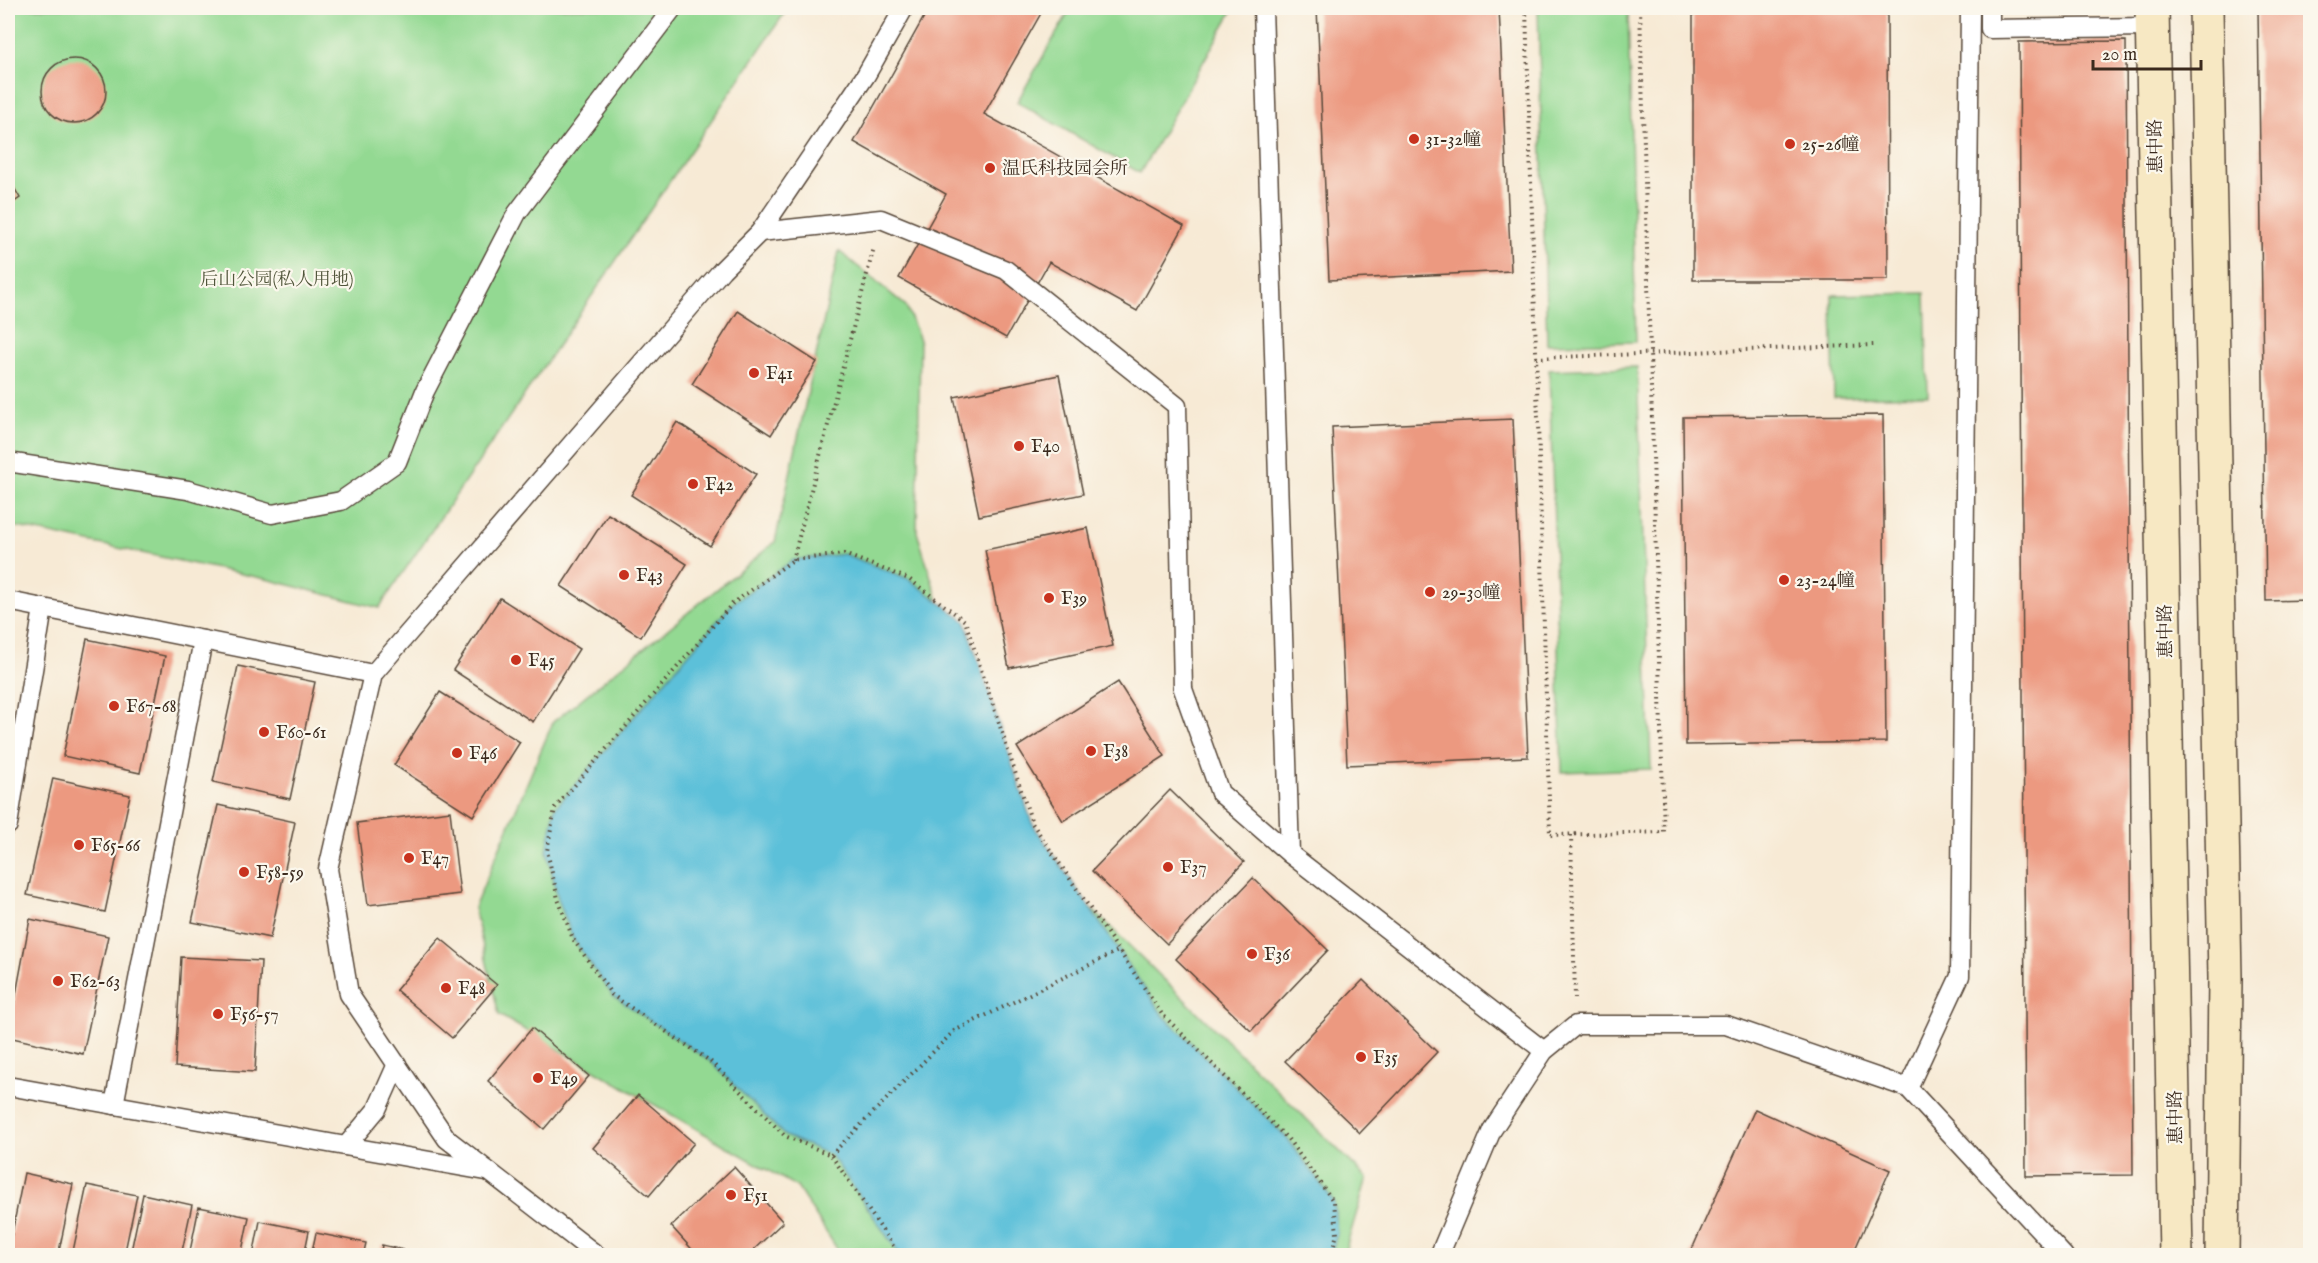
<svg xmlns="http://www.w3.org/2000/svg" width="2318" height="1263" font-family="'IM FELL English','Noto Serif SC',serif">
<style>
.built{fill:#f7d0c9}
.green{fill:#93d992;stroke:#678258;stroke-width:1.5}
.water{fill:#5bc0d9;stroke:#4b757c;stroke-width:1.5}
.building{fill:#ec9980}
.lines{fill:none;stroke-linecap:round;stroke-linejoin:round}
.lane-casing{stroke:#574739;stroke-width:21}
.secondary-casing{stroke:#574739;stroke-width:36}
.path{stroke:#574739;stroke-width:4;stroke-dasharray:1.5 4.5;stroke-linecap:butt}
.lane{stroke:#fff;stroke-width:18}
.secondary{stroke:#f7e8c3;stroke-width:33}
.poi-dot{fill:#c8321e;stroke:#fbf7ec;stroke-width:2}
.labels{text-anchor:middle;stroke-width:4.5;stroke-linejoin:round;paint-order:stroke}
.poi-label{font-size:18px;fill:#3b2a1e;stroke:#fbf7ec;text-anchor:start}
.street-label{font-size:18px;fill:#3b2a1e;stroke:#fbf7ec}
.park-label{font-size:18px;fill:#51563b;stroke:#fbf7ec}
</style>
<rect width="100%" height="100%" fill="#fbf7ec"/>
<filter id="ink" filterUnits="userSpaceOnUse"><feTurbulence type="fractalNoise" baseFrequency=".0167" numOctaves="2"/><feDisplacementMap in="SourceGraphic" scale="12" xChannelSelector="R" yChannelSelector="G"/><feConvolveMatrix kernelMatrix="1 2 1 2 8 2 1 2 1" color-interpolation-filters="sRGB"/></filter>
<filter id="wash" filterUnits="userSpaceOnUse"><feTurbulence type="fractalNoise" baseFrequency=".008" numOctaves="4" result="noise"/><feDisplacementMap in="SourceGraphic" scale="24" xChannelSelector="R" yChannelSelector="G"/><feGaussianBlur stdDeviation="1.35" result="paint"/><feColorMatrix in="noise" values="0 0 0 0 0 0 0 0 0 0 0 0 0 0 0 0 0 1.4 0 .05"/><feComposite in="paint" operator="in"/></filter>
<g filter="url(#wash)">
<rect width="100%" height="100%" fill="#f7ead5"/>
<path class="built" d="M2298,1251V1255L2222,1256V1252Z"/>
<g class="green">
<path d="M8,8H788L379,608L266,579L8,525Z"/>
<path d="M1071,8H1234L1140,173L1017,102Z"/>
<path d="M1538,8H1628L1636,342L1547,344Z"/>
<path d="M839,251L906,306L920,340L917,532L1007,826L1367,1178L1344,1255H841L797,1187L499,1015L474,908L553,722L775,542Z"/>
<path d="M1925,293L1928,396L1834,398L1832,295Z"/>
<path d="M1637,367L1651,769L1562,772L1549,370Z"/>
</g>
<path class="water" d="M844,554L909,579L965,621L1032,823L1162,1014L1288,1139L1334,1202L1337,1234L1331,1255H900L831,1155L785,1136L710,1061L612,995L573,939L558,899L547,851L555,808L732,604L793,560Z"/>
<g id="blocks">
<g class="building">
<path d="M929,8H1044L984,114L1184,226L1137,311L1049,262L1006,338L899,278L946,194L854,142Z"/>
<path d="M1317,8H1499L1511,271L1329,280Z"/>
<path d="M1693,8H1887L1888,280H1693Z"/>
<path d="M2258,8H2310V600L2266,601Z"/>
<path d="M2126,41L2133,1175L2026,1176L2019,42Z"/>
<circle cx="74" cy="91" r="32"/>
<path d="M8,177L20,198L8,206Z"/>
<path d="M738,311L817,362L771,435L692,384Z"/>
<path d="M1059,375L1083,494L979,516L954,397Z"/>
<path d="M1883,415L1886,742L1686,745L1683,417Z"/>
<path d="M1513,419L1528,757L1347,765L1332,427Z"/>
<path d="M677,422L756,474L710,546L631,495Z"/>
<path d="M608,514L687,564L641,637L561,586Z"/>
<path d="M1088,528L1113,646L1009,668L985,550Z"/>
<path d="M500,598L579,649L533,722L453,670Z"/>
<path d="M87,639L165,656L140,773L63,756Z"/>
<path d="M238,666L315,682L290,799L213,782Z"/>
<path d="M1118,682L1165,756L1063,821L1017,747Z"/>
<path d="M440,692L520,742L473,816L394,765Z"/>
<path d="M53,778L130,795L105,912L27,895Z"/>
<path d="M1170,790L1244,862L1167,944L1092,871Z"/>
<path d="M218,805L295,822L270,938L192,922Z"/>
<path d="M450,811L460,894L368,905L357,823Z"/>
<path d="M1253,878L1328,950L1251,1031L1176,959Z"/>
<path d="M30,919L108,936L83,1054L8,1037Z"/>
<path d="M440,938L497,985L452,1038L396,990Z"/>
<path d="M181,957L261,961L255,1072L175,1067Z"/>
<path d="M1363,980L1437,1052L1360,1133L1285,1061Z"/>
<path d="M532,1028L589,1076L544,1129L488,1081Z"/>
<path d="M638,1095L694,1143L649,1196L593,1148Z"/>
<path d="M1755,1109L1890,1170L1852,1256H1689Z"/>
<path d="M734,1167L783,1222L747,1256H698L671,1226Z"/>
<path d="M24,1173L73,1184L58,1256L8,1253Z"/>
<path d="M87,1185L137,1195L124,1256H72Z"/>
<path d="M143,1194L192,1205L181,1256H130Z"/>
<path d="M199,1207L249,1217L241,1256H189Z"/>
<path d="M260,1221L309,1231L304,1256H253Z"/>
<path d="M316,1233L366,1243L363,1256H311Z"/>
<path d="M382,1245L426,1255V1256H380Z"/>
</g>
</g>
</g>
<g filter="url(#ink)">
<use href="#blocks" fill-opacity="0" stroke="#574739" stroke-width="1.5"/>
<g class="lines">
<g class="lane-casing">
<g id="lane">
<path d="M1263,8L1290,854"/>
<path d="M1990,8V29L2152,27"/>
<path d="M760,232L881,219L1006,270L1177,406L1183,689L1220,793L1290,854L1544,1051"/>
<path d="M8,462L188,490L272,514L341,501L397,462L425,391L517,213L673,8"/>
<path d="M8,601L373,674"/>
<path d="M8,825L43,608"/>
<path d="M8,1086L486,1171"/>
<path d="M1908,1088L2064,1256"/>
<path d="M114,1105L203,640"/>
<path d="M346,1146L377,1109L397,1064"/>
<path d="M598,1256L447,1139L349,994L328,869L373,674L722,270L760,232L866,75L904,8"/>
<path d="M1439,1256L1492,1130L1544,1051L1576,1025H1726L1908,1088L1960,976L1970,8"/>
</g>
</g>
<g class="secondary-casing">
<g id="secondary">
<path d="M2152,8L2176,1256"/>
<path d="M2206,8L2225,978L2222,1256"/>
</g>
</g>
<g class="path">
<path d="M1526,8L1550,835L1664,832L1640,8"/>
<path d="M1536,358L1874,345"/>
<path d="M793,560L874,247"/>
<path d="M1571,835L1575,998"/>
<path d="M831,1155L954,1031L1120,950"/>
<path d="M900,1256L831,1155L785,1136L710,1061L612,995L573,939L558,899L547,851L555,808L732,604L793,560L844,554L909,579L965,621L1032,823L1162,1014L1288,1139L1334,1202L1337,1234L1331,1256"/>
</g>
<use href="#lane" class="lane"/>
<use href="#secondary" class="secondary"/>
</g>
</g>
<g class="poi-dot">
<circle cx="1414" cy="139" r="6"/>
<circle cx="1790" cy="144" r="6"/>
<circle cx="990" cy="168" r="6"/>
<circle cx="754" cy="373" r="6"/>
<circle cx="1019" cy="446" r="6"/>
<circle cx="693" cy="484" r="6"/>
<circle cx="624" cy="575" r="6"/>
<circle cx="1784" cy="580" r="6"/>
<circle cx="1430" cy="592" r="6"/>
<circle cx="1049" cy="598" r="6"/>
<circle cx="516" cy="660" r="6"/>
<circle cx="114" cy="706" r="6"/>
<circle cx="264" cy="732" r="6"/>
<circle cx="1091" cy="751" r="6"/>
<circle cx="457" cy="753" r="6"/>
<circle cx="79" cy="845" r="6"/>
<circle cx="409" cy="858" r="6"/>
<circle cx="1168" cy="867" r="6"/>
<circle cx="244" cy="872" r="6"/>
<circle cx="1252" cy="954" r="6"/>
<circle cx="58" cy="981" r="6"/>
<circle cx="446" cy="988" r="6"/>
<circle cx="218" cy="1014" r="6"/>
<circle cx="1361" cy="1057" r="6"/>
<circle cx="538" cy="1078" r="6"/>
<circle cx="731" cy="1195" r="6"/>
</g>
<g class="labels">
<g class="poi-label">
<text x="1426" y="145">31-32幢</text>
<text x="1802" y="150">25-26幢</text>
<text x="1002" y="174">温氏科技园会所</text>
<text x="766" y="379">F41</text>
<text x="1031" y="452">F40</text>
<text x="705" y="490">F42</text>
<text x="636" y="581">F43</text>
<text x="1796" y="586">23-24幢</text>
<text x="1442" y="598">29-30幢</text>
<text x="1061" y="604">F39</text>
<text x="528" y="666">F45</text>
<text x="126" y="712">F67-68</text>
<text x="276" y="738">F60-61</text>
<text x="1103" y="757">F38</text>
<text x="469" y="759">F46</text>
<text x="91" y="851">F65-66</text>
<text x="421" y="864">F47</text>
<text x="1180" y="873">F37</text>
<text x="256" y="878">F58-59</text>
<text x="1264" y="960">F36</text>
<text x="70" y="987">F62-63</text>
<text x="458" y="994">F48</text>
<text x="230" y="1020">F56-57</text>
<text x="1373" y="1063">F35</text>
<text x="550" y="1084">F49</text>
<text x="743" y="1201">F51</text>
</g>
<g class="street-label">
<text transform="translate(2155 146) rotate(-91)" y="6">惠中路</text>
<text transform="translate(2165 631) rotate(-91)" y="6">惠中路</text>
<text transform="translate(2175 1117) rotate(-91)" y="6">惠中路</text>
</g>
<g class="park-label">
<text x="277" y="285">后山公园(私人用地)</text>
</g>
</g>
<rect width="2318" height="1263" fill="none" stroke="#fbf7ec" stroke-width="30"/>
<path d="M2093 60v9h108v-9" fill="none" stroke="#3b2a1e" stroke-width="3"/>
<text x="2102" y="60" font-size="18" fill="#3b2a1e" stroke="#fbf7ec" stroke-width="4.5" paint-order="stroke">20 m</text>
</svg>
